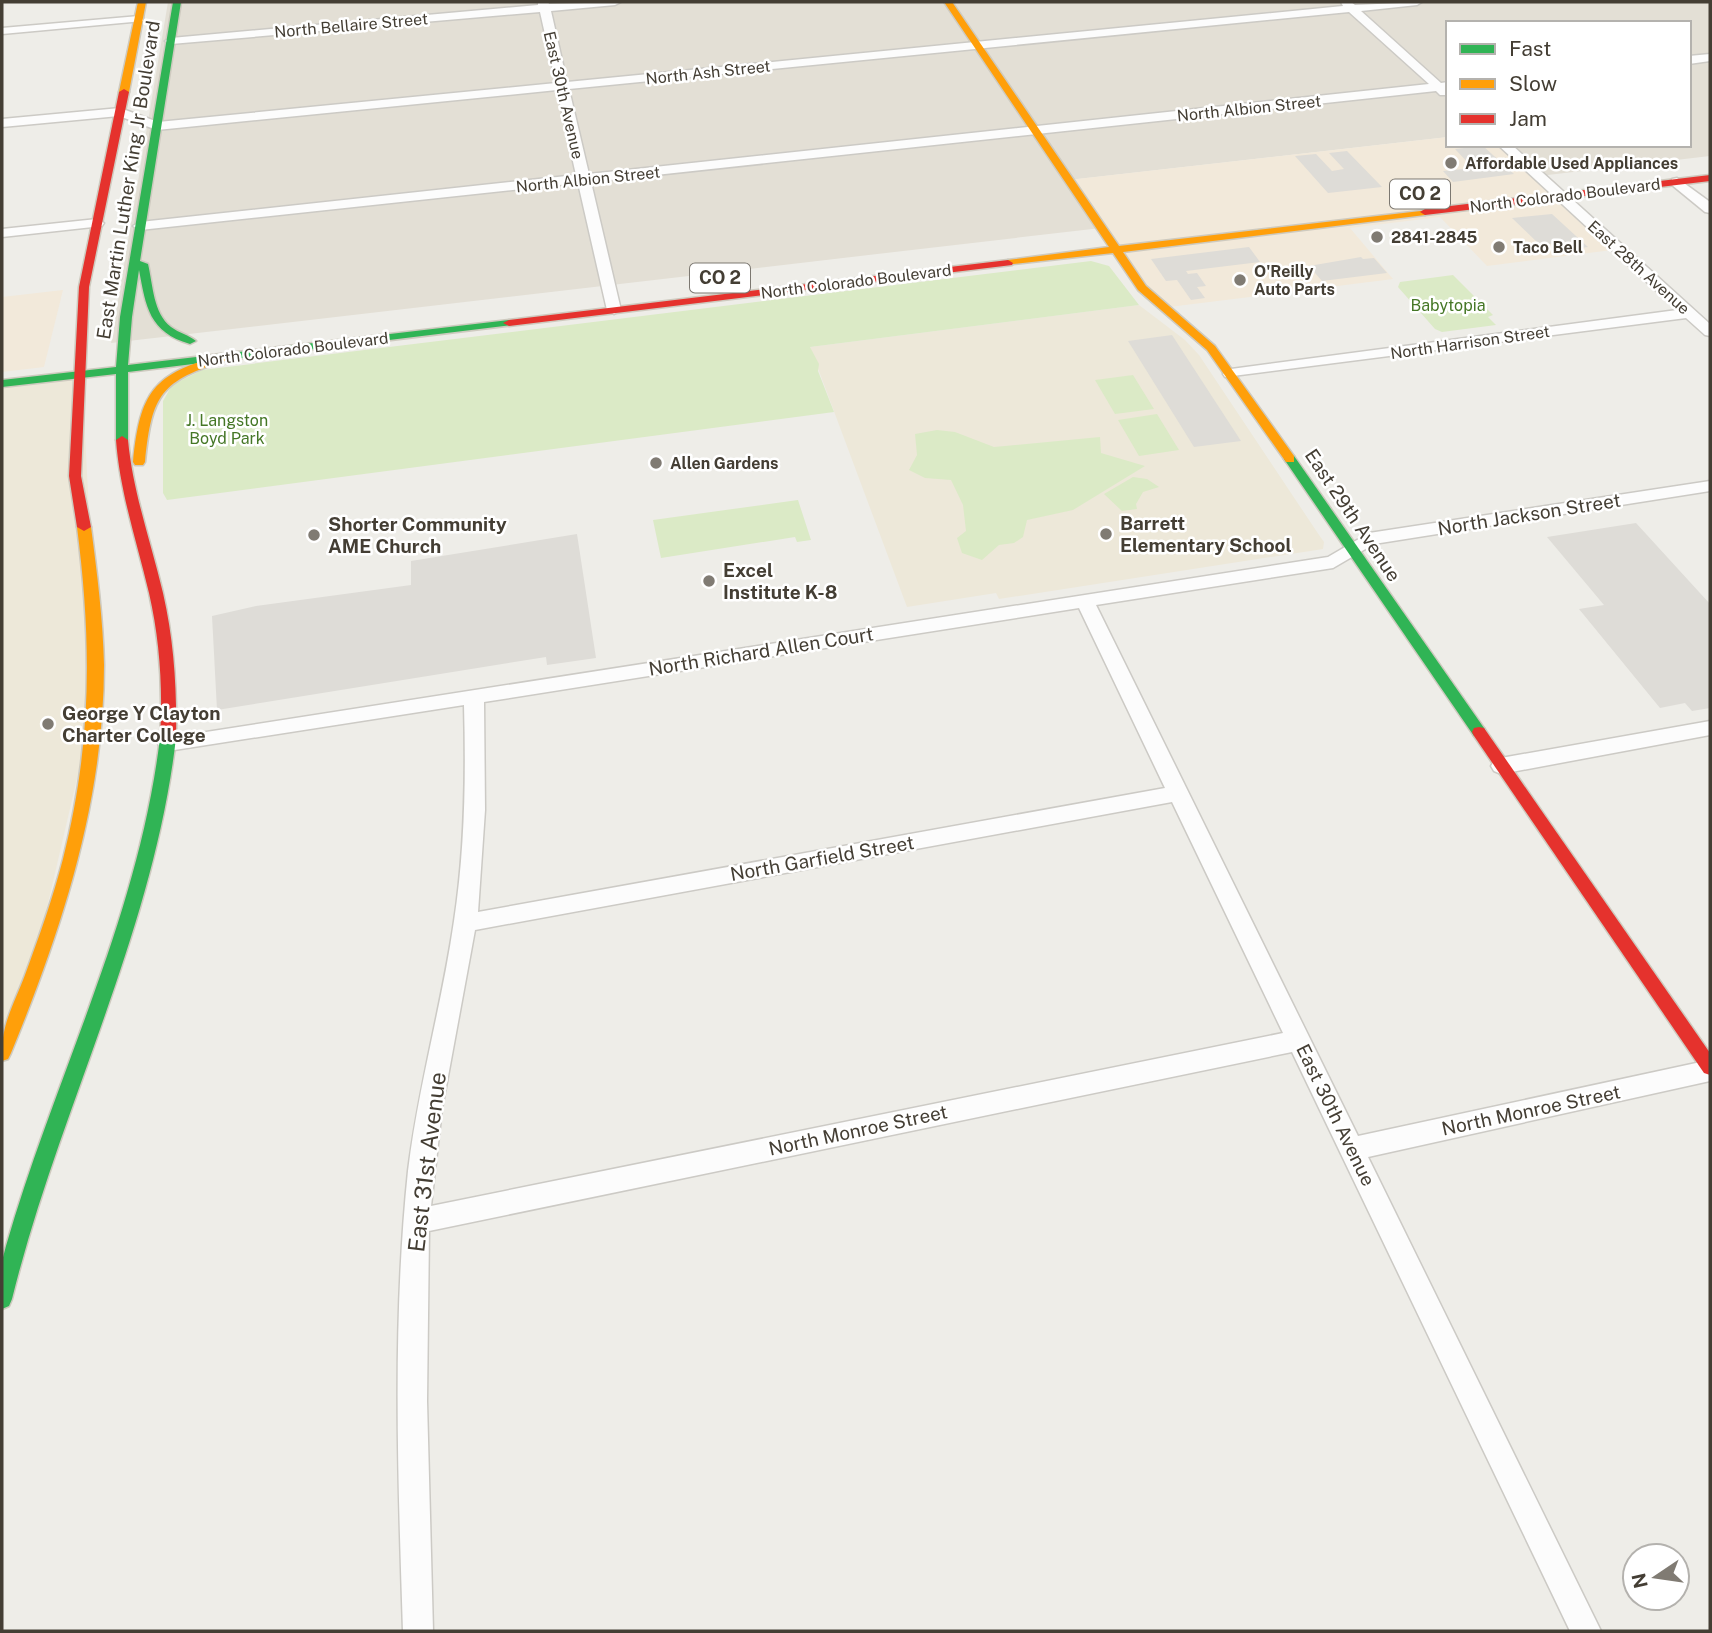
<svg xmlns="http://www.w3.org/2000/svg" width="1712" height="1633" font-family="'Public Sans',sans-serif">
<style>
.residential{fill:#e3dfd5}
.commercial{fill:#f2e9da}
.education{fill:#ede8d9}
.green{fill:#dbeac6}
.parking{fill:#dedcd7}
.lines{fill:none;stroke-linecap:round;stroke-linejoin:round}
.street-casing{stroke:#cccac5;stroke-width:3}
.fast-casing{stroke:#cecabf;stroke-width:3}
.slow-casing{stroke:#cecabf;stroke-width:3}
.jam-casing{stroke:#cecabf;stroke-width:3}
.street{fill:#fcfcfc;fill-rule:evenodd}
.fast{fill:#30b455;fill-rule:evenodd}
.slow{fill:#ff9f0a;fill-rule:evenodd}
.jam{fill:#e5322d;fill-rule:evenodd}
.poi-dot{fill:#807b73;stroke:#fff;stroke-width:2.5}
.labels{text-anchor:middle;stroke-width:5;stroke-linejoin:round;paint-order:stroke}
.far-street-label{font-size:16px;fill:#443e34;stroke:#fff}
.far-poi-label{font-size:16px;font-weight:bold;fill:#443e34;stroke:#fff;text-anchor:start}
.far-park-label{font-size:16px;fill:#457726;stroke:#fff}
.shield{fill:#fff;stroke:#7c7871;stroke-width:2}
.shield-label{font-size:18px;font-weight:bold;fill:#443e34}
.street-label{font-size:19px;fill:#443e34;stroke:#fff}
.poi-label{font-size:19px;font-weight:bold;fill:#443e34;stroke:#fff;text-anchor:start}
.near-street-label{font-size:23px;fill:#443e34;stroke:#fff}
</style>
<rect width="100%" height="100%" fill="#eeede8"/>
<path class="residential" d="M168,2H1710V156L1539,176L1504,145H1689V23H1448V137L1069,180L1101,228L111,343Z"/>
<g class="commercial">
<path d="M1448,137V145H1504L1620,249L1487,266L1440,217L1350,228L1393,279L1161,308L1068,180Z"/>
<path d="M63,290L44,367L2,372V297Z"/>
</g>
<g class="education">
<path d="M1139,305L1185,340L1199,355L1319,535L1324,542L1323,549L999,599L996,593L907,607L810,347Z"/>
<path d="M82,375L98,688L26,998L2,1053V384Z"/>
</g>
<g class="green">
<path d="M1091,261L1109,266L1139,305L810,347L819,364L818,371L834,412L167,500L163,493V401L172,385L202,370Z"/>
<path d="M1453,275L1493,315L1488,317L1496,325L1442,332L1435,329L1398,287L1400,282Z"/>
<path d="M1133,375L1154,409L1115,414L1095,380Z"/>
<path d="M1157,414L1179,450L1139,456L1118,420Z"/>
<path d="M937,430L955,432L994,447L1100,437L1101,453L1145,466L1073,510L1027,520L1023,537L1014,543L999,545L982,560L962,553L957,538L966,531L963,505L951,480L925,478L909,470L917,455L915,434Z"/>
<path d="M1133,477L1147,479L1159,487L1143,492L1136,504L1137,509L1122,511L1104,494Z"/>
<path d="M798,500L811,540L797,542L795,537L661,558L653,520Z"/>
</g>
<g class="parking">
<path d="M1483,146L1514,174L1453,182L1443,171L1473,168L1455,149Z"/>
<path d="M1347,151L1382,187L1328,193L1295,156L1316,154L1332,171L1344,169L1329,153Z"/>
<path d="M1552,214L1588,247L1567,250L1560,243L1540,245L1512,218Z"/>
<path d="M1249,247L1260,262L1186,271L1188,274L1197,273L1206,286L1197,287L1205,298L1191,300L1177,280L1166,281L1151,259Z"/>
<path d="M1361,257L1363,259L1374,258L1387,273L1322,281L1309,266Z"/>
<path d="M1172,335L1241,441L1194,447L1128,341Z"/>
<path d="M1636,523L1710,604V708L1692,711L1685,703L1660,708L1579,609L1604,605L1547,537Z"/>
<path d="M577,534L596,658L547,665L546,657L217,710L212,616L256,606L411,585V561Z"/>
</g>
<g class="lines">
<g class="street-casing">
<g id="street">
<path d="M538,2H548L549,4L621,2L615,5L551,11L567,82L1343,6L1341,2H1351L1355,5L1422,2L1417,5L1361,11L1441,83L1448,82V95H1440L1436,91L591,182L621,310L614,314L607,310L578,183L140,230L133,226L140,222L576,175L557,90L157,130L119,116L2,127V119L120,108L158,122L556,83L540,12L171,44L165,41L171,38L538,5ZM1349,12L1429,84L589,174L569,89Z"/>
<path d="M139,16L143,17V21L2,34V28Z"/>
<path d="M1710,54V61L1689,64V56Z"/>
<path d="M1498,145H1512L1710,324V336L1705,335L1686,318L1225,377L1223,374L1231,369L1677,310Z"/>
<path d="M1677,178L1710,202V213L1705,212L1672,185V179Z"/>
<path d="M97,219L104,223L102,226L2,237V229Z"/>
<path d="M1710,481V491L1374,544L1333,568L1096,605L1358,1136L1710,1060V1081L1368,1157L1601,1631H1570L1292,1052L429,1231L427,1401L433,1631H403C398,1479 392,1323 408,1171C418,1087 442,1005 454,921C465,850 466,777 464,705L168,751L161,749L158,744L161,739L1328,557L1369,533ZM1079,608L1165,788L478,912L485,810L484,702ZM1172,802L1283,1033L431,1206L442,1109L475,930Z"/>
<path d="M1710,721V735L1501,774L1494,771L1491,766L1494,761L1501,758Z"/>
</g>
</g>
<g class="fast-casing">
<g id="fast">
<path d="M173,2H181L140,261L148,264C153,285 153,313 171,327C179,333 189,335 196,341L190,344C149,332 146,307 139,270L132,317L128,365L509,320L515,323L513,325L128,372V440L122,444L116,440V374L2,387V380L116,367L120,317Z"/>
<path d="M1290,455L1294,456L1484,728L1486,732L1484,736H1474L1284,459Z"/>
<path d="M168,733L176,738C153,935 59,1108 12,1299L9,1306L2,1309V1261L6,1246C56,1073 138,919 160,738Z"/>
</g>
</g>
<g class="slow-casing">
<g id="slow">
<path d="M138,2H146L129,92L124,95L119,92Z"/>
<path d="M944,2H952L1119,246L1429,210L1430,212L1425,215L1123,252L1146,286L1215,346L1294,456V462H1286L1207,350L1138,290L1113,253L1004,265L1003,263L1008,260L1109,247Z"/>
<path d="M223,355L227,356V360C161,381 152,393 145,462L143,465H135L133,462C140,392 153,373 223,355Z"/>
<path d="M84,523L91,527C97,573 103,619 104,665C104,801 62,929 11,1053L8,1059L2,1061C0,1026 13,1007 25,975C39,937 53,898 63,859C92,744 92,644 77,527Z"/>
</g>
</g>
<g class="jam-casing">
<g id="jam">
<path d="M124,89L129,92L89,287L81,476L91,527L84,531L77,527L69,476L79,287L119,92Z"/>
<path d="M1710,175V181L1425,215L1420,212L1425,209Z"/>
<path d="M1008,260L1013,263L1012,265L509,326L503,323L509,320Z"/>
<path d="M122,436L128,440C133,493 151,542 163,593C174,641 177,689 176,738L168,743L160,738C163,689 160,641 149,593C137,542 120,493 116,440Z"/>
<path d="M1479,727L1484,728L1710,1053V1075L1704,1073L1474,736L1472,732L1474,728Z"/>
</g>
</g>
<use href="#street" class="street"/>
<use href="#fast" class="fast"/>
<use href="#slow" class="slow"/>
<use href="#jam" class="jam"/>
</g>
<g class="poi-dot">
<circle cx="1451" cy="163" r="7"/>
<circle cx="1377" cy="237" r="7"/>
<circle cx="1499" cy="247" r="7"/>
<circle cx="1240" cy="280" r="7"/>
<circle cx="656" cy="463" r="7"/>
<circle cx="1106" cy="534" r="7"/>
<circle cx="314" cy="535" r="7"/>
<circle cx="709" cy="581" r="7"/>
<circle cx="48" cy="724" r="7"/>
</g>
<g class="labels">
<g class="far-street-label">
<text transform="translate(351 25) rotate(-5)" y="6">North Bellaire Street</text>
<text transform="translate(708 72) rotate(-6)" y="6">North Ash Street</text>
<text transform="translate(564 95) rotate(77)" y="6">East 30th Avenue</text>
<text transform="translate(1249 108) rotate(-6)" y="6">North Albion Street</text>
<text transform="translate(588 179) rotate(-6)" y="6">North Albion Street</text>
<text transform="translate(1565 195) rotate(-7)" y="6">North Colorado Boulevard</text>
<text transform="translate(1639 267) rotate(42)" y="6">East 28th Avenue</text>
<text transform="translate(856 281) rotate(-7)" y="6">North Colorado Boulevard</text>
<text transform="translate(1470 342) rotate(-8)" y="6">North Harrison Street</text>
<text transform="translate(293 349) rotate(-7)" y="6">North Colorado Boulevard</text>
</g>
<g class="far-poi-label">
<text x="1465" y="169">Affordable Used Appliances</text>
<text x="1391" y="243">2841-2845</text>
<text x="1513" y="253">Taco Bell</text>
<text x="1254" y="277">O'Reilly<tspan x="1254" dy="18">Auto Parts</tspan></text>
<text x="670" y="469">Allen Gardens</text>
</g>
<g class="far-park-label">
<text x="1448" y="311">Babytopia</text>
<text x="227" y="426">J. Langston<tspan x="227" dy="18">Boyd Park</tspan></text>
</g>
<g class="shield">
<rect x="1390" y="179.5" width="60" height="29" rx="5"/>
<rect x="690" y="263.5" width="60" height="29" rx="5"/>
</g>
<g class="shield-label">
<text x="1420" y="200">CO 2</text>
<text x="720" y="284">CO 2</text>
</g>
<g class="street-label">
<text transform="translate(128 180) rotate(-81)" y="7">East Martin Luther King Jr Boulevard</text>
<text transform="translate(1529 514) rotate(-9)" y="7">North Jackson Street</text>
<text transform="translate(1353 515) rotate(56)" y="7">East 29th Avenue</text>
<text transform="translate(761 651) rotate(-9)" y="7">North Richard Allen Court</text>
<text transform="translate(822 858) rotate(-10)" y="7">North Garfield Street</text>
<text transform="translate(1531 1110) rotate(-12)" y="7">North Monroe Street</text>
<text transform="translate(1336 1115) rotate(64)" y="7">East 30th Avenue</text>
<text transform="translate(858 1130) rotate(-12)" y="7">North Monroe Street</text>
</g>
<g class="poi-label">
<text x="1120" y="530">Barrett<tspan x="1120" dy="22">Elementary School</tspan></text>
<text x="328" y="531">Shorter Community<tspan x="328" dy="22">AME Church</tspan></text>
<text x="723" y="577">Excel<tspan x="723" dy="22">Institute K-8</tspan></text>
<text x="62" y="720">George Y Clayton<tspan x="62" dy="22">Charter College</tspan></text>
</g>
<g class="near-street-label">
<text transform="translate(427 1162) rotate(-83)" y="8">East 31st Avenue</text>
</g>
</g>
<rect width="1712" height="1633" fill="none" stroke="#443e34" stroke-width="7"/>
<rect x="1446" y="21" width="245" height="126" fill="#ffffff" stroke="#b4b2ae" stroke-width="2"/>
<rect x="1460" y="44" width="35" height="10" fill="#30b455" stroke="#b4b2ae" stroke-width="2"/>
<text x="1509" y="56" font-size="21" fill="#443e34">Fast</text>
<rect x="1460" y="79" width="35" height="10" fill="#ff9f0a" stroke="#b4b2ae" stroke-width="2"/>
<text x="1509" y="91" font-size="21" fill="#443e34">Slow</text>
<rect x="1460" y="114" width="35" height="10" fill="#e5322d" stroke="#b4b2ae" stroke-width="2"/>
<text x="1509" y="126" font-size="21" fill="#443e34">Jam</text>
<g transform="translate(1656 1577) rotate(257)"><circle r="33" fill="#ffffff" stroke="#b4b2ae" stroke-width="2"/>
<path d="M0-5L12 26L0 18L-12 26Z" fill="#807b73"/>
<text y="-10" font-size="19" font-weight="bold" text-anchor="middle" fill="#443e34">N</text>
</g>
</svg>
